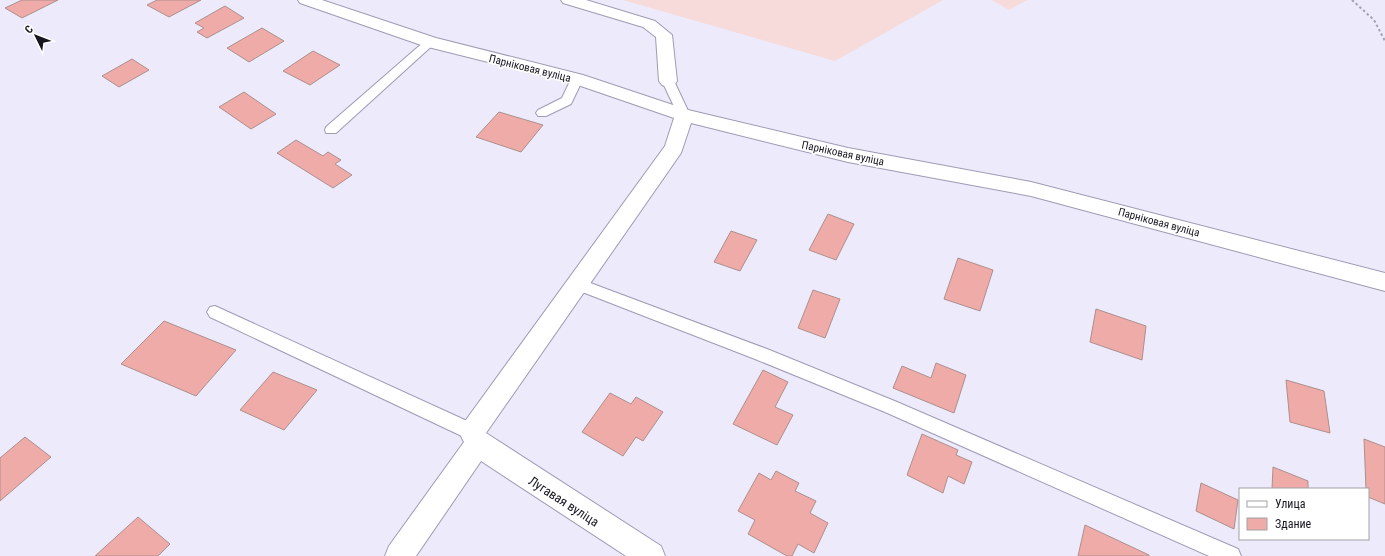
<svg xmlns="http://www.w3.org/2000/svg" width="1385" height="556" font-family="'Roboto Condensed',sans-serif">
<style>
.industrial{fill:#f6dbda}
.building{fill:#efaba8;stroke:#ad8f8d}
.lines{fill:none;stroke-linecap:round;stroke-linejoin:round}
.service-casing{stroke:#9e9bb4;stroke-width:2}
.minor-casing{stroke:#9e9bb4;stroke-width:2}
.path{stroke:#a5a3b2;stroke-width:2;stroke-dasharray:2.5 2.5;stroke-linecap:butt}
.service{fill:#fff;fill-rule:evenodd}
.minor{fill:#fff;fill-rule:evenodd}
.labels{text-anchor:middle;stroke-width:3.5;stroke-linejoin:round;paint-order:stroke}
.street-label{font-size:11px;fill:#17151f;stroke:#fff}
.near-street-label{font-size:13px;fill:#17151f;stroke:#fff}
</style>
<rect width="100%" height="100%" fill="#eceafb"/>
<g class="industrial">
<path d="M623,0H943L835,61Z"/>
<path d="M992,0H1027L1009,10Z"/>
</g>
<g class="building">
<path d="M22,0H58L22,18L5,8Z"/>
<path d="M157,0H201L169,17L147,5Z"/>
<path d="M225,6L244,18L207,38L197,32L204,28L195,23Z"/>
<path d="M262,28L284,41L249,62L227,48Z"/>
<path d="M313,51L340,65L310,85L283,71Z"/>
<path d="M132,59L149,70L119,87L102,76Z"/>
<path d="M244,92L276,114L251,129L219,107Z"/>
<path d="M499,112L543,125L521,152L476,137Z"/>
<path d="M296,140L323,156L328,152L341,160L335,164L352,175L333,188L277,153Z"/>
<path d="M828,214L854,224L836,260L809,250Z"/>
<path d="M731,231L757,240L740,271L714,262Z"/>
<path d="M958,258L993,270L980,311L944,299Z"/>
<path d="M813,290L840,299L825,338L798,328Z"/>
<path d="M1096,309L1146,326L1142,360L1090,342Z"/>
<path d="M164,321L236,350L196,396L121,364Z"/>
<path d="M936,363L966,375L954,413L893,388L902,366L931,378Z"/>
<path d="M763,370L788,382L775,407L793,415L777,445L733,424Z"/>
<path d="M273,372L317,390L284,430L240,410Z"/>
<path d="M1286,380L1324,391L1330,433L1290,422Z"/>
<path d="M610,393L631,404L636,397L663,412L643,441L636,437L623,456L582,432Z"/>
<path d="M922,434L958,450L956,455L972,462L964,484L948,476L943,493L907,475Z"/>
<path d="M25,437L51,457L0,501V458Z"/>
<path d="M1364,439L1385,447V504L1368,497V489H1366Z"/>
<path d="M1273,467L1308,481V489H1272Z"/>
<path d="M776,471L799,483L795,491L816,501L810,513L828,523L814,553L798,544L792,556H787L748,534L755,520L738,511L759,473L771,480Z"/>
<path d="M1201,483L1238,500L1234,529L1196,511Z"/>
<path d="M138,517L170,544L158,556H95Z"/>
<path d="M1085,525L1149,555V556H1078Z"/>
</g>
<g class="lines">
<g class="service-casing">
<g id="service">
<path d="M430,38L434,40L436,42L434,44L336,133H326L325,130L326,127L426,40Z"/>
<path d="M577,75L583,79L571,104L546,116H538L536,113L538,110L562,98L571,79Z"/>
<path d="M668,77L674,81L690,115L688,118H680L678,115L662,81Z"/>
<path d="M577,278L767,349L897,402L1238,549L1241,556H1209L885,412L755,359L572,288L569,284L572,280Z"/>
<path d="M215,306L478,426L481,432L478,438L472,440L466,438L210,317L207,312L210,307Z"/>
</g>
</g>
<g class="minor-casing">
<g id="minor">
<path d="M298,0H322L436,38L583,75L688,110L848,148L1031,182L1385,273V291L1031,196L848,162L691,123L681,153L486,433L661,546L665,556H626L481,461L416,556H385L389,546L464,442L459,432L463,424L665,146L674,118L572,83L424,46L300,3Z"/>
<path d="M561,0H586L655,21L672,35L677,81L674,85L668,87L662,85L659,81L656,37L643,27L563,3Z"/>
</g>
</g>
<path class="path" d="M1352,0L1374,20L1385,41"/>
<use href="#service" class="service"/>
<use href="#minor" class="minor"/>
</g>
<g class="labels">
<g class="street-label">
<text transform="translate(530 68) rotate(14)" y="4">Парніковая вуліца</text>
<text transform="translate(843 153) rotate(12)" y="4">Парніковая вуліца</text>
<text transform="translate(1159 222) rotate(15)" y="4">Парніковая вуліца</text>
</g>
<g class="near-street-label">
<text transform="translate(564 501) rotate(33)" y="5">Лугавая вуліца</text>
</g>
</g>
<rect x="1239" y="488" width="130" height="52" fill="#ffffff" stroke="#a2a1a5"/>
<rect x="1247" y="501" width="20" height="6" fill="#ffffff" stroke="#a2a1a5"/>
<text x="1275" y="508" font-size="12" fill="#17151f">Улица</text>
<rect x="1247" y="518" width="20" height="12" fill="#efaba8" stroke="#a2a1a5"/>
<text x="1275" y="528" font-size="12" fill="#17151f">Здание</text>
<g transform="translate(36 36) rotate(313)" stroke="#ffffff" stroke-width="3" paint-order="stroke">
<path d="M0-3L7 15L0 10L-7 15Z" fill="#17151f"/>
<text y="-6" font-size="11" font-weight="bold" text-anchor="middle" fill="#17151f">С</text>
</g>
</svg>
